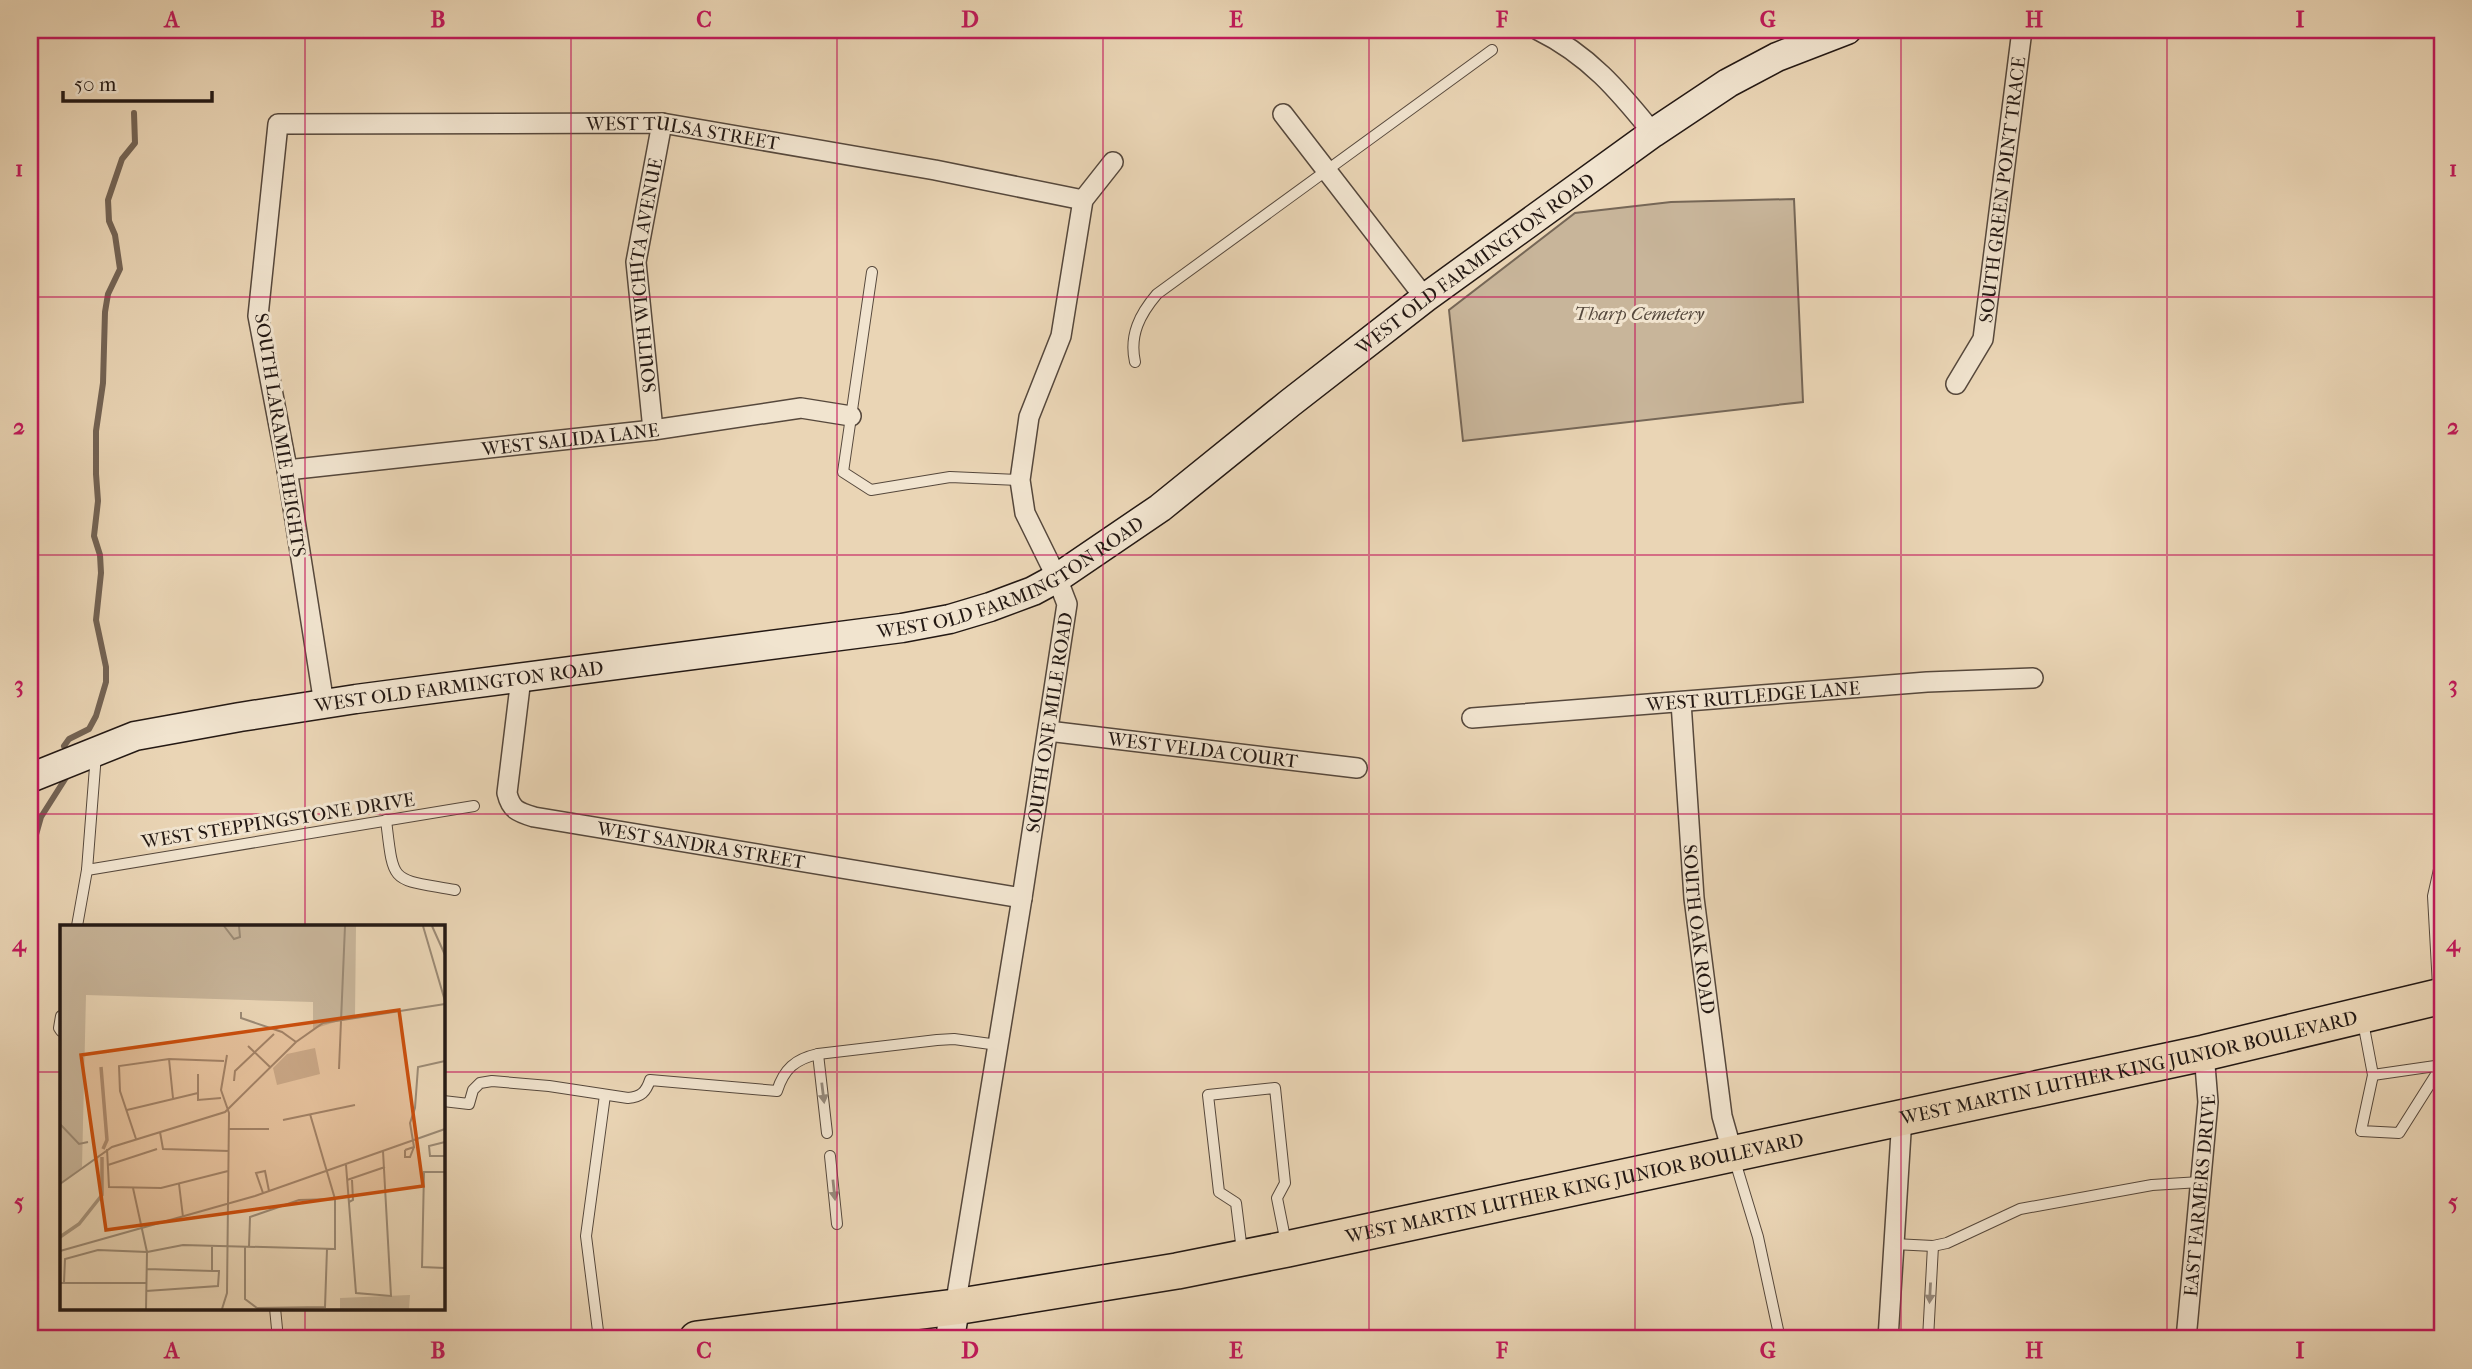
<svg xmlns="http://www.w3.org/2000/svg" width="2472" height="1369" font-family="'IM FELL French Canon',serif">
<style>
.green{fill:#c8b59a;stroke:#766757;stroke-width:2}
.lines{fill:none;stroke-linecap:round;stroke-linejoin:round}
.stream{stroke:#736354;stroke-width:6}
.lane-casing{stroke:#56483c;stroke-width:12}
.street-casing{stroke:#56483c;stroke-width:22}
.secondary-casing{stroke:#241914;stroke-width:31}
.primary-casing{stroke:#241914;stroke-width:32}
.highway-casing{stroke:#241914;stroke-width:38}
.lane{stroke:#f1e4cf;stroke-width:10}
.street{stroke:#f1e4cf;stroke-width:19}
.secondary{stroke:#f1e4cf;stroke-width:28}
.primary{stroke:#ead5b5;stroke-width:30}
.highway{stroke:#ead5b5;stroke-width:35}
.oneway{fill:#95897b}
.grid{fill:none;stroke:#c2185b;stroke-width:2;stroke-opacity:0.55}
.labels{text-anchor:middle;stroke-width:6;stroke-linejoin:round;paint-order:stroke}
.street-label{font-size:19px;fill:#241914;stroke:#f1e4cf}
.park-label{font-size:19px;font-style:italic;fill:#55483c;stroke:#f1e4cf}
.inset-river{fill:none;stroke:#a7957e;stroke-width:3.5}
.inset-road{fill:none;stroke:#9b8a75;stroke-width:2}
.view{fill:#cb4f0d;fill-opacity:0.15;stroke:#cb4f0d;stroke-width:3.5}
.inset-edge{fill:none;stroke:#241914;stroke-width:3.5}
.neatline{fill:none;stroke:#c2185b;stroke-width:2.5}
.grid-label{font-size:23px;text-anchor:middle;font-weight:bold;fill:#c2185b}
</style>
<rect width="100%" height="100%" fill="#ead5b5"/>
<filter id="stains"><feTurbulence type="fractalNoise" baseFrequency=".00286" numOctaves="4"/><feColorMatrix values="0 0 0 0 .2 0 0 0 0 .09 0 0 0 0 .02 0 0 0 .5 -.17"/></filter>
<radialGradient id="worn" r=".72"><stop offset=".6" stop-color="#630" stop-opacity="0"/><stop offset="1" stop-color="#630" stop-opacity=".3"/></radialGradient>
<path class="green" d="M1794,199L1803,402L1463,441L1449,310L1575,213L1671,202Z"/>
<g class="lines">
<g class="stream">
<path d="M64,746L69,739L89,729L96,716L106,682V667L96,620L101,573L100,555L94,536L98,501L96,474V431L103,383L105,312L108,294L120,269L115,235L109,221L108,200L122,159L135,143L134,113"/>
<path d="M30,856L41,817L67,776"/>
</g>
<g class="lane-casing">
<g id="lane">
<path d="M872,272L843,472L871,490L950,477L1020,480"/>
<path d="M1135,362C1129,335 1140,314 1157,294L1492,50"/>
<path d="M386,820C394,886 390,878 455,890"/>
<path d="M2442,856L2433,896L2442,1059"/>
<path d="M87,870L474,806"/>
<path d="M77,926L87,870L96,754"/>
<path d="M61,1016L59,1028L61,1031"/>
<path d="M2363,1022L2373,1075L2361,1131L2399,1133L2442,1065"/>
<path d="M818,1054L827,1133"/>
<path d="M2373,1075L2442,1065"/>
<path d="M443,1101L469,1104L473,1090L480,1083L492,1081L549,1086L628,1098C641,1097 646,1092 650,1080L777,1091C784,1069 795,1059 818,1054L937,1040L954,1039L998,1045"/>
<path d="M830,1156L837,1224"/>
<path d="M1734,1158L1758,1237L1780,1339"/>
<path d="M1894,1244L1933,1246L1947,1243L2020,1209L2152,1185L2200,1182"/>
<path d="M1242,1251L1236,1203L1219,1192L1208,1095L1275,1088L1285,1183L1277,1198L1286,1243"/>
<path d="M275,1308L278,1339"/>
<path d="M599,1339L586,1236L605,1095"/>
<path d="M1928,1339L1933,1246"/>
</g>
</g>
<g class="street-casing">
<g id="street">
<path d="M1538,30C1589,55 1619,91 1653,133"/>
<path d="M1283,114L1425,298"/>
<path id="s1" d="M1956,384L1983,339L2022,30"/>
<path id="s2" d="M653,430L636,262L662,123"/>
<path id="s3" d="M287,470L653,430L801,408L851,416"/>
<path id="s4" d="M521,678L507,793C511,810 518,812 534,817L1022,898"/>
<path id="s5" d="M1681,702L1694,898L1722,1116L1733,1155"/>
<path id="s6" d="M324,704L286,463L258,316L278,124L662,123L935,170L1083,200"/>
<path id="s7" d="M1472,718L1927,682L2033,678"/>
<path id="s8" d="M1048,731L1357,768"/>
<path id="s9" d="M955,1307L1022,898L1067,604L1057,578L1025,513L1020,480L1029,417L1061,336L1083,200L1113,162"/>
<path d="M1888,1339L1902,1117"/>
<path id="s10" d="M2186,1339L2208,1102L2204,1053"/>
</g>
</g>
<g class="secondary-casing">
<g id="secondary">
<path id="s11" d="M30,778L135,736L240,717L356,699L902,628L950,619L990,607L1033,591L1057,578L1160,508L1290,403L1425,298L1653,133L1728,83L1777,57L1847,30"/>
<path d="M950,1339L955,1307"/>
</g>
</g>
<g class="primary-casing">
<path id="primary" d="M862,1319L891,1339"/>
</g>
<g class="highway-casing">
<g id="highway">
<path id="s12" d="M697,1339L955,1307L1177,1271L1287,1249L2204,1053L2442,996"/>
</g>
</g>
<use href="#lane" class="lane"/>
<use href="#street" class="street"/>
<use href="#secondary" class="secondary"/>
<use href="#primary" class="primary"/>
<use href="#highway" class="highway"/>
</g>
<defs><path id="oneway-solid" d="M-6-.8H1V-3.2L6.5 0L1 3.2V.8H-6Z" transform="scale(1.75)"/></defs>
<g class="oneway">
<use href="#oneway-solid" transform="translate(823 1093) rotate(83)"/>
<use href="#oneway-solid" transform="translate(834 1190) rotate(84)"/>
<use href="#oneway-solid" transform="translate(1930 1293) rotate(93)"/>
</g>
<path class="grid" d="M305,30V926M571,30V1339M837,30V1339M1103,30V1339M1369,30V1339M1635,30V1339M1901,30V1339M2167,30V1339M30,297H2442M30,555H2442M30,814H2442M30,1072H61M443,1072H2442M305,1308V1339"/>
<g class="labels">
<g class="street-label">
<text dy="7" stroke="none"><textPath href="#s6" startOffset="992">WEST TULSA STREET</textPath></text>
<text dy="7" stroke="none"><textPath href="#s1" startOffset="203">SOUTH GREEN POINT TRACE</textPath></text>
<text dy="7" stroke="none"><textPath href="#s11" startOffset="1575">WEST OLD FARMINGTON ROAD</textPath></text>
<text dy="7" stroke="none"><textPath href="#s2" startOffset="156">SOUTH WICHITA AVENUE</textPath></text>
<text transform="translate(281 435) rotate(81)" y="7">SOUTH LARAMIE HEIGHTS</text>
<text dy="7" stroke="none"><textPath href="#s3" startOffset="285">WEST SALIDA LANE</textPath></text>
<text dy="7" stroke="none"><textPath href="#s11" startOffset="1008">WEST OLD FARMINGTON ROAD</textPath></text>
<text dy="7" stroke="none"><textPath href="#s11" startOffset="441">WEST OLD FARMINGTON ROAD</textPath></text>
<text dy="7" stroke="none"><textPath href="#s7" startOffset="282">WEST RUTLEDGE LANE</textPath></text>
<text dy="7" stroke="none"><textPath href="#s9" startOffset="592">SOUTH ONE MILE ROAD</textPath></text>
<text dy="7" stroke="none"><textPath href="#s8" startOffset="156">WEST VELDA COURT</textPath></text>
<text transform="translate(278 820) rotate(-9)" y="7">WEST STEPPINGSTONE DRIVE</text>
<text dy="7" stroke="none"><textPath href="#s4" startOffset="324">WEST SANDRA STREET</textPath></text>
<text dy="7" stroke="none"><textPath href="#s5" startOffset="228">SOUTH OAK ROAD</textPath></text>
<text dy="7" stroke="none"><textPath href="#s12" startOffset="1458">WEST MARTIN LUTHER KING JUNIOR BOULEVARD</textPath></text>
<text dy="7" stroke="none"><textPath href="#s12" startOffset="891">WEST MARTIN LUTHER KING JUNIOR BOULEVARD</textPath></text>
<text dy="7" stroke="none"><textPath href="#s10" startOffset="144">EAST FARMERS DRIVE</textPath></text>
</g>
<g class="park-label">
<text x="1639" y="320">Tharp Cemetery</text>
</g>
</g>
<g transform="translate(60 925)">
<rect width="385" height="385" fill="#ead5b5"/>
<path d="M0,1H296L295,91L253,104V77L26,70L22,242L0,259ZM255,123L260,149L217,160L213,143L227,129ZM350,370L349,384H280V373Z" fill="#c8b59a"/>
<path class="inset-river" d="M41,142L47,215L43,224M0,312L19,299L42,270V232"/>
<path class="inset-road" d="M164,1L174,14L180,12L179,1M363,1L385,76M372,1L385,30M181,87V93L222,107L236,117M188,121L210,142M109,134L113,173M279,144L285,1M138,149V175L161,173M174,156L175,146L214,109M67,185L138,168M223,195L295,180M0,199L19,219L28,217M169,204H209M100,207L103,224L169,226M76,214L60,166L59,141L109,134L164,136M385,217L369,221L370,231H385M47,224L49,262L101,263L168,246M345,225L354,222L350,198L355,183L358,142L385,136M345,225V232H350L354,222M48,240L97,224M286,240L296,368L331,371L323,226M385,247H364L362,342L385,343M287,255L325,242M0,259L52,222L165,187L236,117L263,98L385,79M119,259L123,292M73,263L87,327L123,320L275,324V274L250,189M203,268L196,248L205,246L209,266M289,277L293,275L292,255M185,322V374L197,383L265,382L267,324M189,322L190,292L239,275L275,274M0,326L195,271L385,204M87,344L152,346V320M0,358H86M4,358L5,334L38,325L87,327L86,384M86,366L158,361L159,346H152M162,384L167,368L169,188L161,165L167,130"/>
<path class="view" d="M339,85L363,261L46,305L21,130Z"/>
<rect width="385" height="385" class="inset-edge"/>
</g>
<rect width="2472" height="1369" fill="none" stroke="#ead5b5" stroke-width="77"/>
<path d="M63 91v10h149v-10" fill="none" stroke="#241914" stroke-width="3.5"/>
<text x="74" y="91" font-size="21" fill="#241914" stroke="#f1e4cf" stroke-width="5" paint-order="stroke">50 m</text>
<rect x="38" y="38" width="2396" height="1292" class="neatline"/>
<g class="grid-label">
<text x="172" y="27">A</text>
<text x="438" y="27">B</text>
<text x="704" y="27">C</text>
<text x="970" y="27">D</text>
<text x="1236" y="27">E</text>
<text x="1502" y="27">F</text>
<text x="1768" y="27">G</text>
<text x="2034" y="27">H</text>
<text x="2300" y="27">I</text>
<text x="19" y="176">1</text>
<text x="2453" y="176">1</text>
<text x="19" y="434">2</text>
<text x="2453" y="434">2</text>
<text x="19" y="692">3</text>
<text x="2453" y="692">3</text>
<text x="19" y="951">4</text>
<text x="2453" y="951">4</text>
<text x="19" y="1209">5</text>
<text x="2453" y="1209">5</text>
<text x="172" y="1358">A</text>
<text x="438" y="1358">B</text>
<text x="704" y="1358">C</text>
<text x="970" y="1358">D</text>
<text x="1236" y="1358">E</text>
<text x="1502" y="1358">F</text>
<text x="1768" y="1358">G</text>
<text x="2034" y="1358">H</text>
<text x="2300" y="1358">I</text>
</g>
<rect width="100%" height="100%" filter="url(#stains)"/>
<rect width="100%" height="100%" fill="url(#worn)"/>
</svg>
